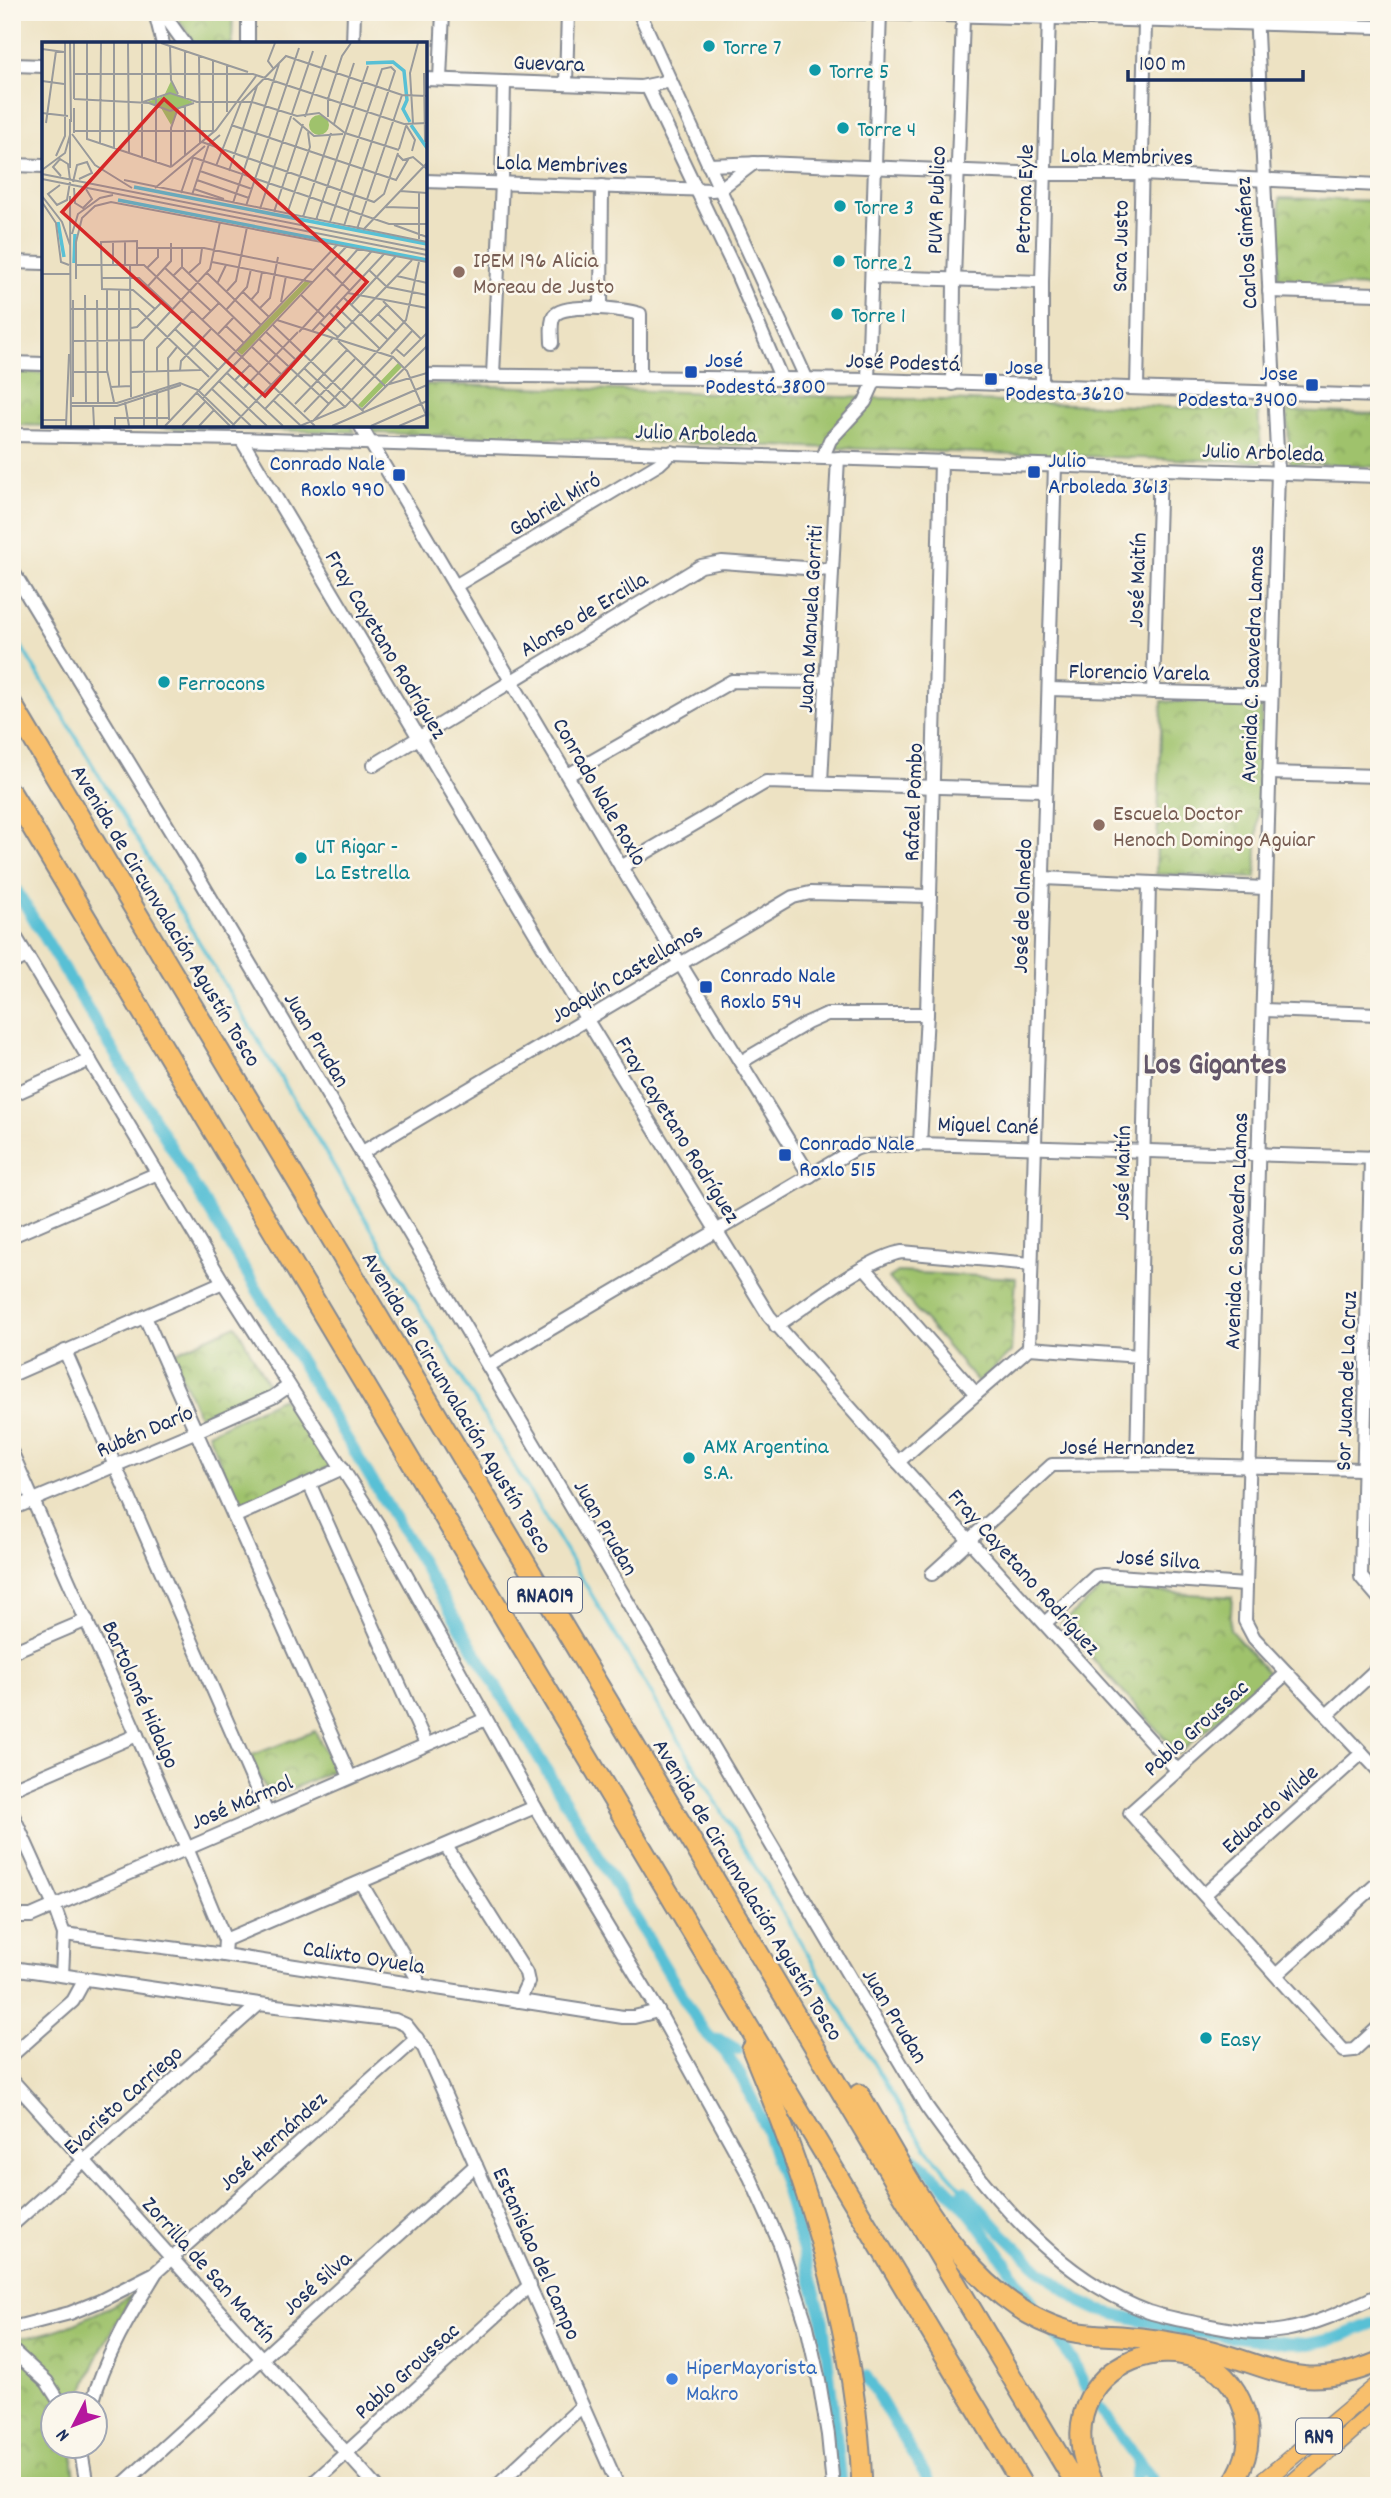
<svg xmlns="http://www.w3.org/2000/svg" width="1391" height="2498" font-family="Dekko,sans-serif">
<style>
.park{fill:url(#park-crowns);stroke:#5d7865;stroke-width:2}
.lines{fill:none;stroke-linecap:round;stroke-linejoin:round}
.stream{stroke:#58c0d5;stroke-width:3.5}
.canal{stroke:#58c0d5;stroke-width:12}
.minor-casing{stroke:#848890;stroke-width:16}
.major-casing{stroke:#848890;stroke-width:19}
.highway-casing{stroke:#848890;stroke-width:23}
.minor{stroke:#fff;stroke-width:12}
.major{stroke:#f8bf6c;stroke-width:16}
.highway{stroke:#f8bf6c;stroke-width:19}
.culture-dot{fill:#0f9aa8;stroke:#fbf7ec;stroke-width:2.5}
.education-dot{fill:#8d6e63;stroke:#fbf7ec;stroke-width:2.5}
.transit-dot{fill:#1a4fb4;stroke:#fbf7ec;stroke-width:2.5}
.shop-dot{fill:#3f7fe0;stroke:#fbf7ec;stroke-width:2.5}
.labels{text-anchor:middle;stroke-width:5;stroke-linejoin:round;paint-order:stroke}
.shield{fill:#fbf7ec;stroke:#5e6b89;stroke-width:2}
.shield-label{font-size:21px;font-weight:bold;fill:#1b2f5e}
.culture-label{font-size:23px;fill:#0d838f;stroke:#fbf7ec;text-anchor:start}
.street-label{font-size:23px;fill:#1b2f5e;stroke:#fbf7ec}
.education-label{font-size:23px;fill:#785e54;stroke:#fbf7ec;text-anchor:start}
.transit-label{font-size:23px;fill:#164399;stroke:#fbf7ec;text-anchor:start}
.shop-label{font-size:23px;fill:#366cbe;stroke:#fbf7ec;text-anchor:start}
.district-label{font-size:30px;font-weight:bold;fill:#64576a;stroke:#fbf7ec}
.inset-river{fill:none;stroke:#58c0d5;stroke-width:3.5}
.inset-road{fill:none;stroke:#999a9b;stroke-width:2}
.view{fill:#d62828;fill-opacity:0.15;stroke:#d62828;stroke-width:3.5}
.inset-edge{fill:none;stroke:#1b2f5e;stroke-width:3.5}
</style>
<defs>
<pattern id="park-crowns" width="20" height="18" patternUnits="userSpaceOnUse" patternTransform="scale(1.75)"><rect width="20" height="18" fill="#9fc26c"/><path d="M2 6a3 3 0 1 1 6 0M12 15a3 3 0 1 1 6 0" fill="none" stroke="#819e5c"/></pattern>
</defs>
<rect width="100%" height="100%" fill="#fbf7ec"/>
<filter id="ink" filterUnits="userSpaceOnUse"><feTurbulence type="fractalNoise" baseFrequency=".0143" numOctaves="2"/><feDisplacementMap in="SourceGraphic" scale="14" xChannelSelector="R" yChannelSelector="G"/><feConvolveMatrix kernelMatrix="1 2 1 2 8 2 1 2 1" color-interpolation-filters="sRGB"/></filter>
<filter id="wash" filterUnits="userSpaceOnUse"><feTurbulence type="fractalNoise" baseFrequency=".00686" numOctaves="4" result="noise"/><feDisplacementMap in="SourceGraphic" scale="28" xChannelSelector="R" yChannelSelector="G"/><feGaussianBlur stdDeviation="1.57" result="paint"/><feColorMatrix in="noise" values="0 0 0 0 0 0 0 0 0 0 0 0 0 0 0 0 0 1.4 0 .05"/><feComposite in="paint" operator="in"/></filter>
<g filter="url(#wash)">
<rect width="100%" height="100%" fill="#ede2c3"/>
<g class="park">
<path d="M174,12H233L232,44H195Z"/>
<path d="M1060,12H1245V17Z"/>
<path d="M1280,198L1379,201V287L1278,284Z"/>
<path d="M12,372L44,373V425H351L355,432L12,425Z"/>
<path d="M425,384L1258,410L1262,462L372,433L368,425H425Z"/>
<path d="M1287,411L1379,414V467L1290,463Z"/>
<path d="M1162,701L1262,705L1256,878L1156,874Z"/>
<path d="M898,1272L1016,1278L1011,1352L978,1383L889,1278Z"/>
<path d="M236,1325L269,1386L199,1416L172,1354Z"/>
<path d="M282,1398L330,1467L238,1505L208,1433Z"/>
<path d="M1372,1517H1379V1578L1372,1571Z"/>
<path d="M1103,1588L1232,1597L1230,1630L1269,1674L1179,1754L1061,1624Z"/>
<path d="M315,1731L334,1770L270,1799L250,1756Z"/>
<path d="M132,2296C111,2331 91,2364 80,2403L52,2404V2446H74L73,2463L76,2486H12V2338C54,2338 95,2313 132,2296Z"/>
</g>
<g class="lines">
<path class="stream" d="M12,631L910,2124L927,2149L964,2191"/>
<g class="canal">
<path d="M12,883L703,2030L725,2052L742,2078L766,2129L786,2191L823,2321L842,2486"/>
<path d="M719,2039L738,2050"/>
<path d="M905,2152C963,2193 993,2245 1032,2302"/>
<path d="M964,2191L999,2230L1042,2272L1081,2302L1098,2310L1186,2331L1287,2343L1308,2344L1333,2339L1379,2321"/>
<path d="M1058,2338L1074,2363L1085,2386"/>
<path d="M866,2376L932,2486"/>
<path d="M1100,2408L1157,2486"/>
<path d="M1134,2486L1138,2461"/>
</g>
</g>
</g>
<g filter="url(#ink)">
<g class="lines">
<g class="minor-casing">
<g id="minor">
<path d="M155,12L163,44"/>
<path d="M162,12L185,44"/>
<path d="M639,12L807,380"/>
<path d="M830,12L1379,27"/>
<path d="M1256,12L1278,472L1245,1621L1254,1638L1379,1771"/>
<path d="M248,44V12"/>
<path d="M353,44L354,12"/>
<path d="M12,65L44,66"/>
<path d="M425,79L641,87L670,81"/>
<path d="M440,79L443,12"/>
<path d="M566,83L568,12"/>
<path d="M647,86L736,272L782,380"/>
<path d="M12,165L44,166"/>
<path d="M708,165L762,163L1045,174H1141L1379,185"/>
<path d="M425,181L712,190L720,189L754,163"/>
<path d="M12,262L44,263"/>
<path d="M873,277L1042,282"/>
<path d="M1269,291L1379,294"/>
<path d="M601,308L602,186"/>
<path d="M552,343C552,336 550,323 554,316C563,302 625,309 640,314V378"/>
<path d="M12,363L44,364"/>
<path d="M425,375L875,380L1379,396"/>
<path d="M493,375L502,182L504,82"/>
<path d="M868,380L880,12"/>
<path d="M953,384L954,280L963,17"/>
<path d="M1042,387V282L1049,13"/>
<path d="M1137,387L1145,21"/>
<path d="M360,425L621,867L810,1176"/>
<path d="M12,435L241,439L1379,476"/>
<path d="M241,439L587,1020L769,1316L898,1462L1178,1771"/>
<path d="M823,457L830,440L865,402L875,380"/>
<path d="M12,570L202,883L926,2106C984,2187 1052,2276 1149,2312C1167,2318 1187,2321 1206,2325C1232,2330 1258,2335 1285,2330C1318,2324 1348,2309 1379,2295"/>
<path d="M455,586L659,464L672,452"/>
<path d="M1049,689L1271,695"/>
<path d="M1153,692L1160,468"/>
<path d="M374,765L701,566L722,562L832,570"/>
<path d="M1269,773L1379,776"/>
<path d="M568,775L732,681L827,682"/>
<path d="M821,782L838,458"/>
<path d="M621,867L766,782L1044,790"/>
<path d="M1043,878L1265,888"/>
<path d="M12,931L223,1282L377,1523L535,1807L658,2011L750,2177L780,2244L807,2326L819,2381L828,2435L833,2486"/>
<path d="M12,963L27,956"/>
<path d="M1263,1010L1379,1014"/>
<path d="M741,1062L807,1023L827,1014H927"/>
<path d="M12,1095L90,1060"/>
<path d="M920,1144L927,1014L941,461"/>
<path d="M361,1153L793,897L810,893L930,896"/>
<path d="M1371,1157L1361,1577L1379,1598"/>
<path d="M12,1236L158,1173"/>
<path d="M865,1268L976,1394"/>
<path d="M145,1317L350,1777"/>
<path d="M776,1326C807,1306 869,1257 902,1252L1031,1264"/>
<path d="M1029,1348L1055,465"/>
<path d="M65,1351L267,1813"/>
<path d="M488,1366L855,1149L864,1146L920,1144L1379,1158"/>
<path d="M12,1375L223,1282"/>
<path d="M12,1453L187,1848L225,1940L224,1955"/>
<path d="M898,1462L1029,1348L1139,1356"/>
<path d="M1137,1464L1149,883"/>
<path d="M310,1485L426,1744"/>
<path d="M12,1509L197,1431L273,1397L289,1386"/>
<path d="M234,1517L343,1468"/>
<path d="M932,1574L1052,1465L1137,1464L1363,1469"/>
<path d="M1045,1623L1096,1576L1103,1575L1245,1585"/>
<path d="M12,1652L87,1620"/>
<path d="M1287,1673L1130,1813L1344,2051L1354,2050L1379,2027"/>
<path d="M1327,1715L1379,1667"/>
<path d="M12,1789L137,1735"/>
<path d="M12,1813L54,1906L64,1934L62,1975"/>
<path d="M446,1846L526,1973L528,1982L519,2001"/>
<path d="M361,1883L417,1978L416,1985"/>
<path d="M1204,1895L1362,1753"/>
<path d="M12,1916H31L54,1906L486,1719"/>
<path d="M64,1934L224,1955L623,2017H634L658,2011"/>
<path d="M225,1940L535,1807"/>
<path d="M12,1968L259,2004L395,2020L406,2025L424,2048L618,2486"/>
<path d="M1276,1975L1379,1882"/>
<path d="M12,2055L73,2001L85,1979"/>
<path d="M12,2080L376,2486"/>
<path d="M12,2225L259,2004"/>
<path d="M12,2328L70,2313L100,2301L155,2273L417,2038"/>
<path d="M12,2350L47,2382L61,2404"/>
<path d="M92,2404C105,2356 130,2315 155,2274"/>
<path d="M80,2446L87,2486"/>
<path d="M121,2486L476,2165"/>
<path d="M310,2486L530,2285"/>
<path d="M496,2486L582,2406"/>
</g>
</g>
<g class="major-casing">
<g id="major">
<path d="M1257,2486L1379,2384"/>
<path d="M1289,2486L1379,2407"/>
</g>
</g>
<g class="highway-casing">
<g id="highway">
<path d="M12,704L1077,2486"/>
<path d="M12,794L1023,2486"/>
<path d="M752,2049C810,2188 856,2334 862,2486"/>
<path d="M859,2094C910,2178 966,2303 1069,2331C1086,2335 1103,2335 1121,2336C1148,2338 1174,2342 1200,2348C1276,2366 1298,2395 1379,2362"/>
<path d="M1094,2486C1032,2360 1208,2302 1244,2410C1253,2437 1247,2463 1231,2486"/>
</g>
</g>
<use href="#minor" class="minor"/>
<use href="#major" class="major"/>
<use href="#highway" class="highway"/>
</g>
</g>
<g class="culture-dot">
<circle cx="709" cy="46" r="7"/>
<circle cx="815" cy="70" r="7"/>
<circle cx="843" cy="128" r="7"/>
<circle cx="840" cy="206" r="7"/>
<circle cx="839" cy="261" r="7"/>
<circle cx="837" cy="314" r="7"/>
<circle cx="164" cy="682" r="7"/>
<circle cx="301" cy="858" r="7"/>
<circle cx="689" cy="1458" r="7"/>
<circle cx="1206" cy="2038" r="7"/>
</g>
<g class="education-dot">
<circle cx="459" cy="272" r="7"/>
<circle cx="1099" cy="825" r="7"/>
</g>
<g class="transit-dot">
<rect x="684" y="365" width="14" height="14" rx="3.5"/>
<rect x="984" y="372" width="14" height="14" rx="3.5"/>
<rect x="1305" y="378" width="14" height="14" rx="3.5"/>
<rect x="1027" y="465" width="14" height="14" rx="3.5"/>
<rect x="392" y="468" width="14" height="14" rx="3.5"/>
<rect x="699" y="980" width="14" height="14" rx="3.5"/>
<rect x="778" y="1148" width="14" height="14" rx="3.5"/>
</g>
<circle class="shop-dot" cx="672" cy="2379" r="7"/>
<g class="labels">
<g class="shield">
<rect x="508" y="1577.5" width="74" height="35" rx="5"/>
<rect x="1296" y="2418.5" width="46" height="35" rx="5"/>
</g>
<g class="shield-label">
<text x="545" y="1602">RNA019</text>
<text x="1319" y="2443">RN9</text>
</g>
<g class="culture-label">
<text x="723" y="54">Torre 7</text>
<text x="829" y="78">Torre 5</text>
<text x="857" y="136">Torre 4</text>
<text x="854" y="214">Torre 3</text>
<text x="853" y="269">Torre 2</text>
<text x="851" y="322">Torre 1</text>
<text x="178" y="690">Ferrocons</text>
<text x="315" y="853">UT Rigar -<tspan x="315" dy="26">La Estrella</tspan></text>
<text x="703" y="1453">AMX Argentina<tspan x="703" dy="26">S.A.</tspan></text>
<text x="1220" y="2046">Easy</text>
</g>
<g class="street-label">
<text transform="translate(549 62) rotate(2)" y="8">Guevara</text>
<text transform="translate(1127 155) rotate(1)" y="8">Lola Membrives</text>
<text transform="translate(562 163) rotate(2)" y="8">Lola Membrives</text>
<text transform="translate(1023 199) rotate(-88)" y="8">Petrona Eyle</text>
<text transform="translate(935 200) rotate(-88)" y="8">PUVR Publico</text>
<text transform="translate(1245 243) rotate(-93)" y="8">Carlos Giménez</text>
<text transform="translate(1119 246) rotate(-89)" y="8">Sara Justo</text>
<text transform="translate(903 361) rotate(2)" y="8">José Podestá</text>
<text transform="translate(696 432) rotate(2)" y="8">Julio Arboleda</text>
<text transform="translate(1263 451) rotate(2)" y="8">Julio Arboleda</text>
<text transform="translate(554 503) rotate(-31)" y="8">Gabriel Miró</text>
<text transform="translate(1136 580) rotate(-88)" y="8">José Maitín</text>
<text transform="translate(583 613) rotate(-31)" y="8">Alonso de Ercilla</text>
<text transform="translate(809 619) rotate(-87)" y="8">Juana Manuela Gorriti</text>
<text transform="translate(387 644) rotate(59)" y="8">Fray Cayetano Rodríguez</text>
<text transform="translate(1251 664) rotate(-88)" y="8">Avenida C. Saavedra Lamas</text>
<text transform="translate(1139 671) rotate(1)" y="8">Florencio Varela</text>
<text transform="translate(601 791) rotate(60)" y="8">Conrado Nale Roxlo</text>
<text transform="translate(912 802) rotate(-88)" y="8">Rafael Pombo</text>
<text transform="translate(1021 906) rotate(-88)" y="8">José de Olmedo</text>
<text transform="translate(167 915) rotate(59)" y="8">Avenida de Circunvalación Agustín Tosco</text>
<text transform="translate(626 972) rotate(-31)" y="8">Joaquín Castellanos</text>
<text transform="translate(318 1039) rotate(59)" y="8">Juan Prudan</text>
<text transform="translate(988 1124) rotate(2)" y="8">Miguel Cané</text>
<text transform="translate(679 1129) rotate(58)" y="8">Fray Cayetano Rodríguez</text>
<text transform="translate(1121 1173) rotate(-89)" y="8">José Maitín</text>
<text transform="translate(1235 1231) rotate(-88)" y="8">Avenida C. Saavedra Lamas</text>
<text transform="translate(1345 1381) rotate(-88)" y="8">Sor Juana de La Cruz</text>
<text transform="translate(458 1402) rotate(59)" y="8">Avenida de Circunvalación Agustín Tosco</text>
<text transform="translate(144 1430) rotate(-23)" y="8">Rubén Darío</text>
<text x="1127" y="1454">José Hernandez</text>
<text transform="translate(607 1527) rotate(60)" y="8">Juan Prudan</text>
<text transform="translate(1158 1558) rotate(4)" y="8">José Silva</text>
<text transform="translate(1025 1571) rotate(48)" y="8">Fray Cayetano Rodríguez</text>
<text transform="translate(142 1694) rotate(66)" y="8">Bartolomé Hidalgo</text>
<text transform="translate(1195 1727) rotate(-42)" y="8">Pablo Groussac</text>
<text transform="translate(241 1801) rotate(-23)" y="8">José Mármol</text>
<text transform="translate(1269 1808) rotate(-42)" y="8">Eduardo Wilde</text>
<text transform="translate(749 1889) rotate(59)" y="8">Avenida de Circunvalación Agustín Tosco</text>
<text transform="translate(364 1956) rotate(9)" y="8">Calixto Oyuela</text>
<text transform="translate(896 2015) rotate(59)" y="8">Juan Prudan</text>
<text transform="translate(122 2099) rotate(-42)" y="8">Evaristo Carriego</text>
<text transform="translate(272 2140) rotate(-42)" y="8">José Hernández</text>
<text transform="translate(538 2253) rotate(66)" y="8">Estanislao del Campo</text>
<text transform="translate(210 2269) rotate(48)" y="8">Zorrilla de San Martín</text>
<text transform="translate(316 2282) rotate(-42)" y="8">José Silva</text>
<text transform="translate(406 2370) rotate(-42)" y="8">Pablo Groussac</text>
</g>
<g class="education-label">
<text x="473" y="267">IPEM 196 Alicia<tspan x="473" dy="26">Moreau de Justo</tspan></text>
<text x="1113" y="820">Escuela Doctor<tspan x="1113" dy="26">Henoch Domingo Aguiar</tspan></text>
</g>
<g class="transit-label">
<text x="705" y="367">José<tspan x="705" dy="26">Podestá 3800</tspan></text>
<text x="1005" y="374">Jose<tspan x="1005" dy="26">Podesta 3620</tspan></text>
<text x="1298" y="380" text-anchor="end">Jose<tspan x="1298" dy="26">Podesta 3400</tspan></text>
<text x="1048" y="467">Julio<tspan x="1048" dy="26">Arboleda 3613</tspan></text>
<text x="385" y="470" text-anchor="end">Conrado Nale<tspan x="385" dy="26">Roxlo 990</tspan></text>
<text x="720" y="982">Conrado Nale<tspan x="720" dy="26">Roxlo 594</tspan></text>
<text x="799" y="1150">Conrado Nale<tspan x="799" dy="26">Roxlo 515</tspan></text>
</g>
<g class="shop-label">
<text x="686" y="2374">HiperMayorista<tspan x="686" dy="26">Makro</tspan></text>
</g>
<g class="district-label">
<text x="1215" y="1073">Los Gigantes</text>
</g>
</g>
<g transform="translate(42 42)">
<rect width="385" height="385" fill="#ede2c3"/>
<path d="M129,39L136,54L151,60L137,67L129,83L119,66L105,60L122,54ZM267 83a10 10 0 1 1 20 0a10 10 0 1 1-20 0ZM263,239L269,240L200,313L195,309ZM356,321L360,325L320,366L316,363Z" fill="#9fc26c"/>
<path class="inset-river" d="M324,21L351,20L362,29L365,58L361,67L368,80M369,83L385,106M92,145L385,202M76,158L385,218M16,180L22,215M32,221L33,192"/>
<path class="inset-road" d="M28,1L29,80M32,1V57M45,1V97L129,125M72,1V107M86,1L87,111M100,1V116M114,1V120M119,1L206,30M128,4L129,38L136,52M0,7L22,10M143,9V56M157,14L158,102M185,23V70M231,26L226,19L233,1M382,31L383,100M32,32H211L362,82L385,81M0,39L22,42M32,57L107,61L128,69L152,61M101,60L128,51L155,60H210L255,74L277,71L303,91L357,108M0,71L26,74M263,75L284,13M286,75V57L300,14L309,1M251,76L272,94L301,92M28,77V126M4,81L14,9M371,81L368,31L376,1M292,82L312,21M189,83L354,138L367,116M364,83L373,98L370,109M32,89H171V19M32,91V66M30,92L53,123L90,146M160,100L332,160L342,152L356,111M58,102L59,1M357,107L364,84M356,113L361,118L371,115L385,127M14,114L23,94V1M143,114V64M150,115L347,182H385M174,124L199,60L244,14L360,53L385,54M129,125L174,88L214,34M129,125V86L135,69M0,128L23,111L28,93M158,129L210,147M187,129L215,44M0,132L385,208M19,134L11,125L18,117L26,122L28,138M0,137L385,213M82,138L385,200M155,138L207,156M31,140L35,123L45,120L50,131L37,137M18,143L6,152L15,163L25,158L28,140M32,146L33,161L41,166L50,157L44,147M113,146L163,104M152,147L182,157M358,149L385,151M139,151L151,116M150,153L167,102L178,93M0,154L20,180L28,203M28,154L29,384M0,160L14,181L19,220L27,223M191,161L237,22M204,164L257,6M343,165L377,166M218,167L271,9M232,170L261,82M245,172L268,105L266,90M261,175L289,91M274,178L326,24M288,180L340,27L349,25L353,29L302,184M352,183L385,195M315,187L360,53M321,188L385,121M30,192L36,172L58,156L71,153M377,197V151M71,199V222M83,199V222M95,206H162L272,228M170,220L270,240M35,223H102L273,384M88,223L89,355M95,223V199L59,200L60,247L91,248L113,267M140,225L209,292M105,226L116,215V206M123,226L169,269M284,226L308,249M327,228L345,245L385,253M147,231L158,221L160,206M165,231L219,283M0,232H28M293,233L316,207M131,234L140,225V206M355,234L385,241M59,236H97L130,267M34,237V200L40,176L53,164L69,160L385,220M175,242L184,223M106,244L129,219V201M65,248V328L72,360M77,248V344M184,250L194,239L205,185M201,250L227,275M306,251L385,266M43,253L44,361M259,253L282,275M301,255L345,297M31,258V355M55,258L56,361M209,258L216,250L220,230M341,259L379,297M239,260L244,234M293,263L337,306M309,263L354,214M218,266L228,256L236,215M29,267H96L167,335M184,268L205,245L209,227M287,270L304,287M336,272L354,289M160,278L177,261M235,278L351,315L365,329L385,375M141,279L184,319M277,280L296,295M328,280L345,263M231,283L322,370M184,284L202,301M89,286L95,285L121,259M133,287L176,328M270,289L342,212M224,290L253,317M257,290L329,210M175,293L192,275M217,297L287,362M294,297L370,218M30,299L102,298M296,299L343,344M210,305L239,332M354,307L362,314L385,291M349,312L371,288M262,326L303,365M138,329L139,319L169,287M31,330H65M89,330L159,328M115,330V306L150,269M185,331L241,384M193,338L209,322M177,339L225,384M344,343L385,331M68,345L89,344M202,346L256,290M170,347L209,384M115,349V384M155,351L188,384M160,357L304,205M231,358L258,383M83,360L87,384M29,361H75L138,341L156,348L193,384M253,362L305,308M51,363L52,384M29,364H75L139,343M223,367L291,296M320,368L385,304M262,370L313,317M0,378H24M127,378L126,316L135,305M271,379L364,278L377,220M24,384L27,312M73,384V376H128M102,384V298L168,227L178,180M123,384L295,203M140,384L163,360M157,384L172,368M190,384L278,292M258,384L303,365L351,315M290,384L385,343M329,384L385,359M357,384L383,373"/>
<path class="view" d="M122,57L325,240L223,354L20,170Z"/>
<rect width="385" height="385" class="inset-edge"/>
</g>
<rect width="1391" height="2498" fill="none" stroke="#fbf7ec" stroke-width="42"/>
<g transform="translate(74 2425) rotate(228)"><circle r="33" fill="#fbf7ec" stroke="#a1a7b3" stroke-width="2"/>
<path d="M0-5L12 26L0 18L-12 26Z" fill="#b5179e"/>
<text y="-10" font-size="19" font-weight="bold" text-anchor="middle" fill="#1b2f5e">N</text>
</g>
<path d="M1128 70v10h175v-10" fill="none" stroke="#1b2f5e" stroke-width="3.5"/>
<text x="1139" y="70" font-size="21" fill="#1b2f5e" stroke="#fbf7ec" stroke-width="5" paint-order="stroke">100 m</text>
</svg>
